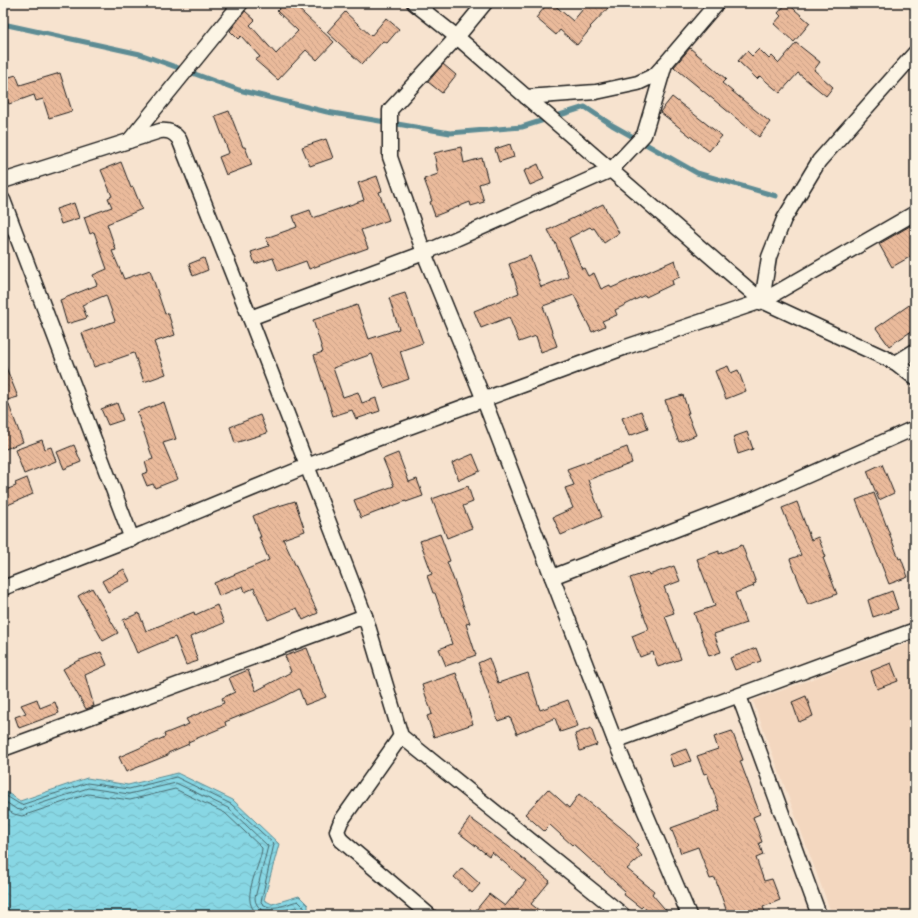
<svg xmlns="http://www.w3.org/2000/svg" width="918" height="918" font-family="'Shantell Sans',sans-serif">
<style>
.built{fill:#f3d7bf}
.water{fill:url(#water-waves);stroke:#5d8c94}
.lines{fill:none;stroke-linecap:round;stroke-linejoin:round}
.shore{stroke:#47676c;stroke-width:1}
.stream{stroke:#5d8c94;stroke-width:5}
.building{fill:url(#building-back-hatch);stroke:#1c1c1c}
.street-casing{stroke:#1c1c1c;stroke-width:17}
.street{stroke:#fcf5e5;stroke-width:14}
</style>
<defs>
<pattern id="water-waves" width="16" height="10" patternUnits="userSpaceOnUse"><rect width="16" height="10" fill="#88d7e4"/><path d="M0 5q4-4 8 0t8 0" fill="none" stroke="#75b8c3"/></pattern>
<pattern id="building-back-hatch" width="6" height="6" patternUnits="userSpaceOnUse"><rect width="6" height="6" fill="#eaba9b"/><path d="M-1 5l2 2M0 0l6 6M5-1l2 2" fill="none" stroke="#c89f85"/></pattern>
</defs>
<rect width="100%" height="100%" fill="#f7e3cf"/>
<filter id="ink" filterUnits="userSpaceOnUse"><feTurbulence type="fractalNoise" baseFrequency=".025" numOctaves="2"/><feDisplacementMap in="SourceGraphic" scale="8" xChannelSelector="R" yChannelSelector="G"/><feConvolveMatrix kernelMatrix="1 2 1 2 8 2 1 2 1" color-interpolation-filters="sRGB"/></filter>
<g filter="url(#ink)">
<path class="built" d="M915,641V915H832L753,701Z"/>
<path class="water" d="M177,773L233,800L279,844L264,900L272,904L299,896L308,905V915H3V790L20,801L87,778L128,785Z"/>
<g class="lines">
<g class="shore">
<path d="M3,794L21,805L87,783L129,789L176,777L231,804L274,844L261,902C271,913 285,904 298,901L304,907V915"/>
<path d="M3,800L16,809L21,810L88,788L129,794L176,783L228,808L268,846L255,898C255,907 265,914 274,913C281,912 289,908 297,907L299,909V915"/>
<path d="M3,808L14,814L22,816L88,794L130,800L175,789L225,813L262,848C261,867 236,903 260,915"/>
</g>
<path class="stream" d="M3,24L140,54L239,90L327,112L450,133L522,127L585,107L612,125L697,173L776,196"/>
</g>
<g class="building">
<path d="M285,3H292L334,42L317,60L306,50L278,80L255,60L260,57L241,36L238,39L230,31L245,11L255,20L250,25L276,54L298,31L277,11Z"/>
<path d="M548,3H552L573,21L588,3H613L590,27L591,28L577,45L560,30L556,35L536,18Z"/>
<path d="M787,3L810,23L794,42L774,24L781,16L778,13Z"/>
<path d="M345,12L371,36L386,18L399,29L387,43L383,41L362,64L327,32Z"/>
<path d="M796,43L820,62L814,70L833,87L826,96L798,73L780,93L760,76L757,79L738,61L747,51L752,56L759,49L769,59L772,56L779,63Z"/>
<path d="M690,48L726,79L722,83L770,122L759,137L674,67Z"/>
<path d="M443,64L456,75L442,93L428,82Z"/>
<path d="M60,73L72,111L49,118L43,99L36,101L34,95L9,104L3,88V79L16,75L20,85Z"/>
<path d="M672,97L722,136L709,151L660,112Z"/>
<path d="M229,111L243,147H245L252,165L226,175L219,157L229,153L215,116Z"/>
<path d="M326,139L333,158L310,166L302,147Z"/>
<path d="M510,144L514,157L499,162L495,149Z"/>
<path d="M461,147L464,163L482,158L488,181L479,184L484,202L471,206L470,202L435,216L430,202L432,201L424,179L438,174L434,153Z"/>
<path d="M121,162L131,188L133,187L142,209L107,224L116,250L112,251L124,279L150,270L165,314L168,313L175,335L154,342L166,374L144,382L134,353L94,367L82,333L115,321L106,295L82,305L87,318L67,324L60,300L97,285L93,275L107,269L94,232L90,234L84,217L112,207L108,198L112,196L101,170Z"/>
<path d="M538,164L544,179L530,185L524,171Z"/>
<path d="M377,176L382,191L379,192L389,220L361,230L368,248L309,269L306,261L278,271L273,258L255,264L251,252L269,246L266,238L297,227L293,216L310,210L313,218L364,200L358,183Z"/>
<path d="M74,203L79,218L61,224L56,209Z"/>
<path d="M603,204L619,233L604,243L594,228L592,229L590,227L569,238L582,269L584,268L588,276L594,273L601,289L610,285L611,288L675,260L680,277L672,280L673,284L646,297L645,295L615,310L617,315L602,321L605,326L592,332L574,295L543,306L557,346L541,352L536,336L519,342L509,317L481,328L474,311L519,293L509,264L530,256L541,287L567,277L568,275L555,242H554L548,230Z"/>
<path d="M915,223V254L892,267L879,244Z"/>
<path d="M204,258L208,270L193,276L189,264Z"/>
<path d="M405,293L423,343L400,351L409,379L384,388L372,354L333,368L343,397L358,392L362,403L376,398L380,411L356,419L352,410L333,416L314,355L323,352L313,320L357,305L369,339L399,329L389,298Z"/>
<path d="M915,301V329L889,346L876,328Z"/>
<path d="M3,360L18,397L7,400L23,442L3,450Z"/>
<path d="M728,366L731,373L738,370L746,391L726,399L715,371Z"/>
<path d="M683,395L689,413H687L696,435L679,442L673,427L665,400Z"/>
<path d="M164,402L176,439L163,443L178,479L155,488L153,484L147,486L142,474L148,472L145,462L153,459L137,412Z"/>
<path d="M117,403L123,420L108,425L101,409Z"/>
<path d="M641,411L648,429L629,436L622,418Z"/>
<path d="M260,415L267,433L235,443L230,427Z"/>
<path d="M747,432L753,449L738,454L733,437Z"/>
<path d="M42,440L45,449L51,447L56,461L24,474L15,450Z"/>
<path d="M74,445L81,462L64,469L57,452Z"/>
<path d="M627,447L632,463L588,480L602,517L561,535L553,517L573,508L565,488L574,485L567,469Z"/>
<path d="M398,453L409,482L417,479L423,496L406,502V501L361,518L354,500L394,486L383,459Z"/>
<path d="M473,454L480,471L459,480L452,463Z"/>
<path d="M882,464L894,493L879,500L867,471Z"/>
<path d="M27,478L33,494L3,507V491L16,486L15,483Z"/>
<path d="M468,486L473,502L463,506L472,528L447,538L432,499Z"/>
<path d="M874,493L899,559L901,558L908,577L889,584L856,500Z"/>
<path d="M295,501L305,531L283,539L318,613L303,620L297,608L268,620L254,588L245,592L243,586L219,596L214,583L269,560L259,537H261L253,516L269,509Z"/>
<path d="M797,502L811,540L818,537L826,557L823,558L837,594L808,605L790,559L801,555L782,508Z"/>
<path d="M440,534L450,561L447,562L470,623L466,624L476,655L446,666L439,649L452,644L435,593H433L427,576L432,574L420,541Z"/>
<path d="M742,545L756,583L753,584L754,586L735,593L746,623L714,634L721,652L709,656L694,613L715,606L697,559L719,551V554Z"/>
<path d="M674,566L680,581L664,587L674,613L665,616L681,659L658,667L653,652L640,657L632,636L649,629L630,578L648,572L649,575Z"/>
<path d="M124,569L130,581L108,592L102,581Z"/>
<path d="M92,588L118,633L103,641L78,596Z"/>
<path d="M892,591L898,609L873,617L868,600Z"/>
<path d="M217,605L224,623L190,637L198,661L186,665L175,637L137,653L123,620L139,613L146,631L194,612L195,615Z"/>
<path d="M307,648L326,697L305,705L299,689L276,701L225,722L226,726L188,742L189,744L168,753V755L126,772L119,757L165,737L164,734L189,724L186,719L224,703L222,698L235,692L229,678L248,670L256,691L291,672L285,656Z"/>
<path d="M756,648L761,661L735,670L730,658Z"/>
<path d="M101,652L107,665L85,675L94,706L86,709L63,669L77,661Z"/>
<path d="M489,658L498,683L528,673L540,710L568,700L578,726L560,732L555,718L517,734L510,717L498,721L478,663Z"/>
<path d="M891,663L898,681L877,689L871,671Z"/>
<path d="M456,673L473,724L434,737L427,716L432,714L422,685Z"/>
<path d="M806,696L813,716L799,722L792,702Z"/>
<path d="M37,699L40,708L55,702L59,713L19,728L15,717L26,713L21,705Z"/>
<path d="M591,728L597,745L580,751L575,734Z"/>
<path d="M732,731L743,760L740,761L760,814L753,817L762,842L759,843L763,855L756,858L764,881L772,879L780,900L763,907L766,915H728L715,878L710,879L698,847L681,853L671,828L720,810L707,773L704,774L697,756L718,749L714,737Z"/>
<path d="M686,749L691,761L673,767L669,755Z"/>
<path d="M548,789L569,808L579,794L625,831L638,845L635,848L642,856L627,869L654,891L652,894L670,915H651L643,906L641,908L623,894L625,891L573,844L572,845L550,825L544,831L525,814Z"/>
<path d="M470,818L509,847L550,881L531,904L545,915H472L489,894L505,906L526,881L492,852L489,856L459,833Z"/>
<path d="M462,868L480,884L472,893L454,877Z"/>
</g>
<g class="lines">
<g class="street-casing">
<g id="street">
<path d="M414,3L457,37L762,301L896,363L915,378"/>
<path d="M485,3L457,37L390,110V157L424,253L484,400L615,741L689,915"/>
<path d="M526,97L596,92L638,83L655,75L665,64L717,3"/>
<path d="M129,141L241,3"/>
<path d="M3,181L160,131C169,130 173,132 179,139L250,318L365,616L401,736L623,915"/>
<path d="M3,200L132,539"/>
<path d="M762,301L769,257L784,219L819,161L915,53"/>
<path d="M250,318L424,253L611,170L644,135L665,64"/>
<path d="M896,363L915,351"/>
<path d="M552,577L752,500L910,430L915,434"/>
<path d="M3,588L145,533L307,466L371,441L626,347L762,301L915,213"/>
<path d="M739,696L819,915"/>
<path d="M401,736L341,821L337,831L341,840L429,915"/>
<path d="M615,741L915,630"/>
<path d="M3,749L365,616"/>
</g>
</g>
<use href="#street" class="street"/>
</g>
</g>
<rect width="918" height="918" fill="none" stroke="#fcf5e5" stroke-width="16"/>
<rect x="8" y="8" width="902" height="902" fill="none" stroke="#1c1c1c" stroke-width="1.5" filter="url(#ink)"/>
</svg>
